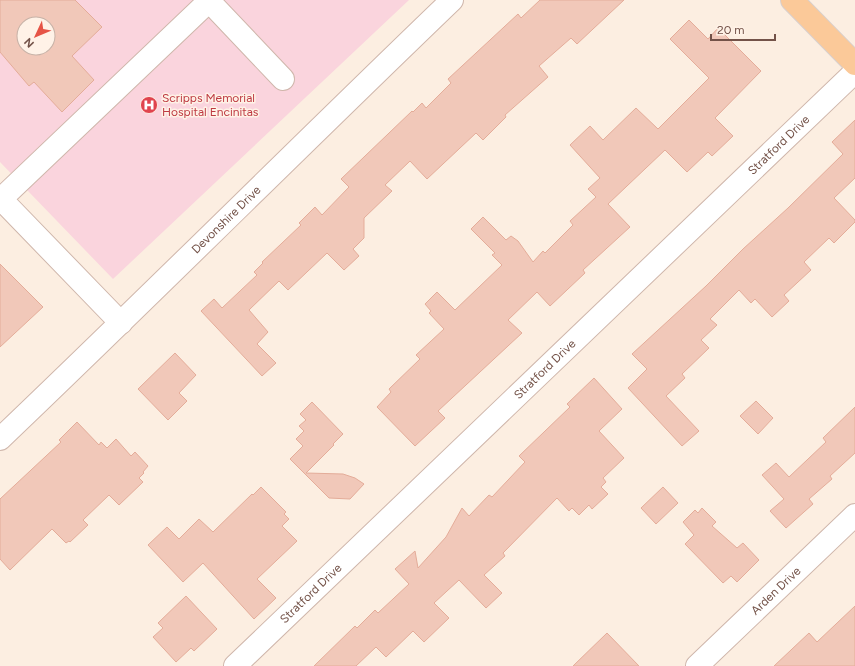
<svg xmlns="http://www.w3.org/2000/svg" width="855" height="666" font-family="Figtree,sans-serif">
<style>
.medical{fill:#fad4dd;fill-rule:evenodd}
.building{fill:#f1c8b9;stroke:#e4ac99;fill-rule:evenodd}
.lines{fill:none;stroke-linecap:round;stroke-linejoin:round}
.minor-casing{stroke:#cfb6ab;stroke-width:24}
.major-casing{stroke:#d8cfcc;stroke-width:24}
.minor{stroke:#fff;stroke-width:22}
.major{stroke:#fbc999;stroke-width:22}
.labels{text-anchor:middle;stroke-width:3;stroke-linejoin:round;paint-order:stroke}
.health-label{font-size:12px;fill:#be3a42;stroke:#fff2e7;text-anchor:start}
.street-label{font-size:12px;fill:#735248;stroke:#fff2e7}
</style>
<rect width="100%" height="100%" fill="#fceee1"/>
<path class="medical" d="M0,0H409L113,279L0,162ZM24,24H48V48H24Z"/>
<g class="building">
<path d="M0,0H75L102,27L72,56L94,80L62,112L34,82L29,86L0,52ZM24,24H48V48H24Z"/>
<path d="M540,0H624L577,44L571,38L539,66L548,77L505,115L506,117L483,140L476,133L427,179L410,161L385,185L392,191L364,218V238L353,249L359,256L344,270L327,253L288,290L279,281L249,310L268,332L257,344L276,363L262,376L201,311L214,299L222,308L257,275L254,272L263,263L262,262L301,225L299,223L315,207L322,215L349,187L341,179L412,111L413,112L422,103L426,108L451,83L448,79L518,14L521,18Z"/>
<path d="M689,20L708,39L718,28L761,71L715,118L733,136L712,156L708,152L687,172L665,150L608,204L630,227L583,270L585,273L550,306L537,292L508,320L522,333L438,411L445,418L415,446L377,407L391,392L389,389L420,359L416,355L444,329L429,313L431,311L425,304L437,292L455,310L502,265L492,255L495,253L471,229L483,217L506,240L511,236L518,241L533,262L543,251L545,253L573,225L570,221L596,197L588,189L600,178L570,145L590,126L603,140L636,108L658,129L709,78L670,39Z"/>
<path d="M855,120V178L834,198L855,220V222L834,243L829,238L804,262L811,270L784,295L789,301L772,317L755,299L751,303L739,290L710,319L717,325L701,340L709,348L682,374L685,378L666,396L699,431L682,446L628,388L647,369L632,354L706,286L743,249L788,208L843,154L832,142Z"/>
<path d="M0,264L43,307L0,347Z"/>
<path d="M175,353L196,375L179,393L187,401L168,420L138,389Z"/>
<path d="M594,378L622,409L599,431L624,458L603,478L606,482L601,487L608,494L592,509L589,505L579,515L572,508L569,511L557,498L503,553L505,556L484,575L502,593L486,608L459,580L434,603L449,618L424,642L413,631L386,657L376,647L356,666H314L355,626L357,628L375,610L378,613L409,584L395,569L415,551L418,568L446,537L462,508L469,516L489,495L492,497L525,462L519,456L570,407L567,404Z"/>
<path d="M756,401L773,418L758,434L740,416Z"/>
<path d="M312,402L343,434L333,444L334,445L306,473L343,474L355,478L364,484L350,499L329,498L290,459L303,446L296,439L304,431L299,426L306,420L300,414Z"/>
<path d="M855,407V453L830,476L832,479L809,499L813,504L786,528L770,511L784,499L762,475L776,463L789,477L826,442L823,438Z"/>
<path d="M77,422L99,445L101,442L107,448L116,439L131,456L135,452L148,466L143,472L144,473L139,478L143,482L119,505L109,495L83,520L88,525L70,542L69,541L66,543L52,529L10,570L0,559V499L61,442L59,440Z"/>
<path d="M261,487L286,512L284,514L289,519L282,526L297,541L257,579L276,598L254,619L203,563L183,582L148,545L167,527L179,539L199,519L213,532L252,494L253,495Z"/>
<path d="M663,487L678,503L656,524L641,508Z"/>
<path d="M702,508L716,522L712,526L737,548L743,543L759,560L737,582L731,576L723,583L685,544L694,535L683,522L695,510L698,513Z"/>
<path d="M186,596L217,629L194,651L191,648L176,662L153,637L163,628L158,623Z"/>
<path d="M855,606V666H774L809,633L817,642Z"/>
<path d="M607,633L639,666H573Z"/>
</g>
<g class="lines">
<g class="minor-casing">
<g id="minor">
<path d="M209,1L283,79"/>
<path d="M0,198L121,323"/>
<path d="M1,199L210,0"/>
<path id="s1" d="M0,439C152,294 301,145 452,0"/>
<path id="s2" d="M235,666L855,72"/>
<path id="s3" d="M697,666L855,515"/>
</g>
</g>
<g class="major-casing">
<path id="major" d="M792,0L855,64"/>
</g>
<use href="#minor" class="minor"/>
<use href="#major" class="major"/>
</g>
<defs>
<g id="hospital-disc" transform="scale(0.9)"><circle r="9.5" fill="#e0444e" stroke="#fff2e7"/><path d="M-5-5h3v3.5h4V-5h3V5h-3V1.5h-4V5h-3Z" fill="#fff"/></g>
</defs>
<g fill-rule="evenodd">
<use href="#hospital-disc" x="149" y="105"/>
</g>
<g class="labels">
<g class="health-label">
<text x="162" y="102">Scripps Memorial<tspan x="162" dy="14">Hospital Encinitas</tspan></text>
</g>
<g class="street-label">
<text dy="4" stroke="none"><textPath href="#s2" startOffset="753">Stratford Drive</textPath></text>
<text dy="4" stroke="none"><textPath href="#s1" startOffset="315">Devonshire Drive</textPath></text>
<text dy="4" stroke="none"><textPath href="#s2" startOffset="429">Stratford Drive</textPath></text>
<text dy="4" stroke="none"><textPath href="#s3" startOffset="109">Arden Drive</textPath></text>
<text dy="4" stroke="none"><textPath href="#s2" startOffset="105">Stratford Drive</textPath></text>
</g>
</g>
<g transform="translate(36 36) rotate(226)"><circle r="19" fill="#fff2e7" stroke="#c7b2a7"/>
<path d="M0-3L7 15L0 10L-7 15Z" fill="#e65446"/>
<text y="-6" font-size="11" font-weight="bold" text-anchor="middle" fill="#735248">N</text>
</g>
<path d="M711 34v6h64v-6" fill="none" stroke="#735248" stroke-width="2"/>
<text x="717" y="34" font-size="12" fill="#735248" stroke="#fff2e7" stroke-width="3" paint-order="stroke">20 m</text>
</svg>
